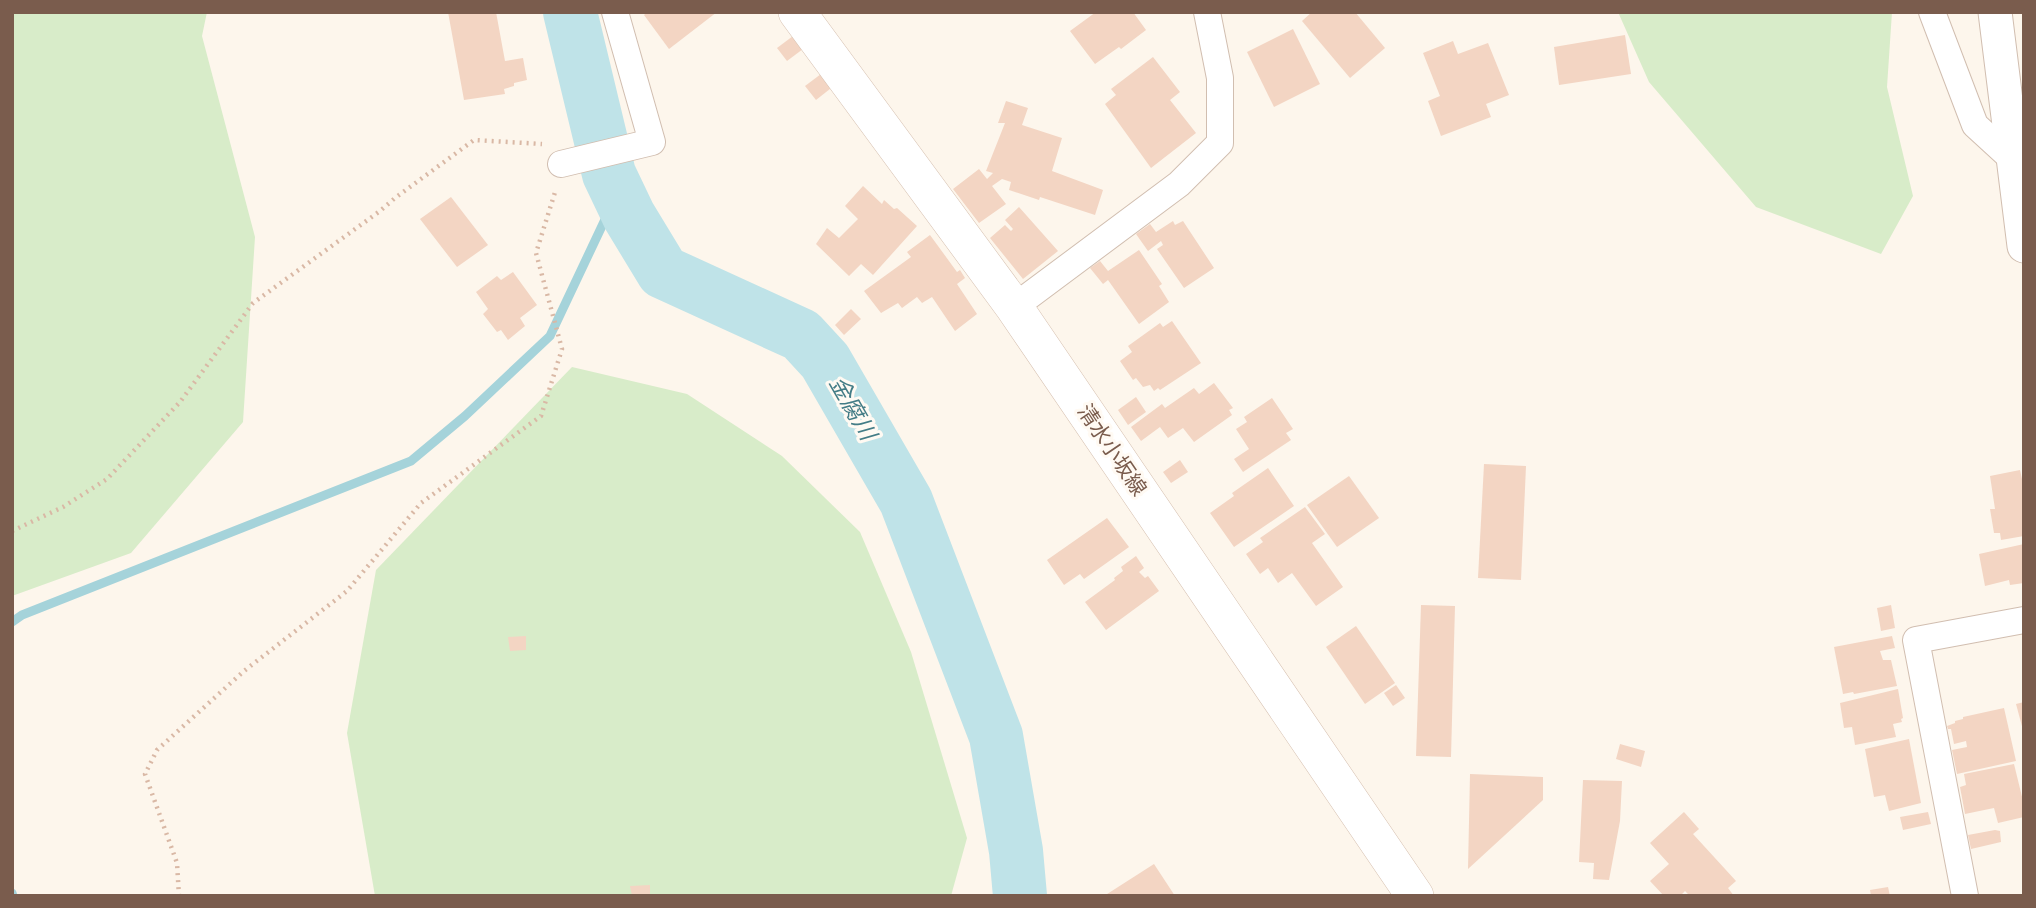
<svg xmlns="http://www.w3.org/2000/svg" width="2036" height="908" font-family="'Fira Sans Condensed','Noto Sans JP',sans-serif">
<style>
.green{fill:#d8ecc9}
.lines{fill:none;stroke-linecap:round;stroke-linejoin:round}
.stream{stroke:#a5d3da;stroke-width:9}
.river{stroke:#bfe3e8;stroke-width:54}
.building{fill:#f3d5c3}
.minor-casing{stroke:#d1beb0;stroke-width:28}
.tertiary-casing{stroke:#d1beb0;stroke-width:35}
.secondary-casing{stroke:#d6c0b0;stroke-width:38}
.path{stroke:#d9b8a5;stroke-width:4.5;stroke-dasharray:2 5;stroke-linecap:butt}
.minor{stroke:#fff;stroke-width:26}
.tertiary{stroke:#fff;stroke-width:33}
.secondary{stroke:#fff;stroke-width:37}
.labels{text-anchor:middle;stroke-width:6;stroke-linejoin:round;paint-order:stroke}
.street-label{font-size:21px;fill:#7a5c4d;stroke:#fffaf3}
.water-label{font-size:23px;font-style:italic;fill:#437c86;stroke:#fffaf3}
</style>
<rect width="100%" height="100%" fill="#fdf6ec"/>
<g class="green">
<path d="M12,12H207L202,36L255,237L243,422L131,553L12,596Z"/>
<path d="M1618,12H1892L1887,87L1913,196L1881,254L1756,207L1649,82Z"/>
<path d="M572,367L687,394L782,456L860,532L911,652L967,838L951,896H375L347,733L376,570Z"/>
</g>
<g class="lines">
<g class="stream">
<path d="M12,622L22,615L411,461L465,416L550,336L610,209L629,216"/>
<path d="M12,893L13,896"/>
</g>
<path class="river" d="M570,12L609,174L629,216L663,272L801,335L825,361L906,501L996,736L1016,851L1020,896"/>
</g>
<g class="building">
<path d="M448,12H496L505,61L523,58L527,80L514,83V86L504,89L505,94L464,100Z"/>
<path d="M647,12H717L669,49L644,15Z"/>
<path d="M1096,12H1133L1146,30L1121,49L1119,47L1095,64L1070,31Z"/>
<path d="M1312,12H1355L1385,48L1350,78L1302,21Z"/>
<path d="M1293,29L1320,84L1274,107L1247,52Z"/>
<path d="M797,33L807,46L787,61L777,48Z"/>
<path d="M1625,35L1631,74L1559,85L1554,47Z"/>
<path d="M1453,41L1458,54L1488,43L1509,95L1486,104L1491,117L1441,136L1428,101L1440,96L1423,53Z"/>
<path d="M1153,57L1180,92L1170,100L1196,133L1151,168L1105,104L1116,95L1111,89Z"/>
<path d="M825,71L835,85L816,100L805,86Z"/>
<path d="M1006,101L1028,108L1022,125L1062,138L1052,171L1103,190L1095,215L1040,197L1039,200L1009,190L1011,182L1002,179L992,186L1006,204L979,223L953,189L979,169L987,179L993,173L986,171L1005,123H998Z"/>
<path d="M863,186L882,204L884,200L894,209L897,208L917,226L873,275L861,264L849,276L816,244L827,228L839,238L858,219L845,206Z"/>
<path d="M451,197L488,245L457,267L420,219Z"/>
<path d="M1019,207L1058,251L1023,279L990,238L1005,225L1011,231L1013,229L1005,220Z"/>
<path d="M1173,221L1175,225L1183,221L1214,268L1184,288L1157,249L1163,245L1161,241L1148,251L1136,234L1150,224L1156,232Z"/>
<path d="M930,235L957,272L960,270L965,278L957,284L977,314L955,331L932,297L922,303L917,297L902,308L898,303L881,313L864,291L911,257L907,252Z"/>
<path d="M1139,250L1162,284L1159,286L1169,302L1139,324L1108,280L1103,284L1090,268L1100,261L1108,271Z"/>
<path d="M513,272L537,305L520,318L525,326L508,340L501,330L497,332L483,314L488,309L476,292L497,276L501,280Z"/>
<path d="M851,309L861,319L844,335L835,325Z"/>
<path d="M1172,321L1201,363L1160,390L1158,388L1154,391L1150,385L1143,387L1136,378L1133,380L1120,361L1132,352L1128,346L1160,323L1163,327Z"/>
<path d="M1214,383L1233,408L1229,410L1232,415L1194,442L1183,428L1168,438L1160,427L1141,441L1131,427L1162,404L1165,408L1194,388L1199,394Z"/>
<path d="M1136,397L1146,412L1128,425L1118,410Z"/>
<path d="M1272,398L1293,429L1286,433L1291,440L1243,472L1234,459L1249,449L1236,429L1247,422L1244,417Z"/>
<path d="M1180,460L1188,472L1171,483L1163,472Z"/>
<path d="M1484,464L1526,466L1521,580L1478,578Z"/>
<path d="M1268,468L1294,506L1234,547L1210,513L1234,496L1232,493Z"/>
<path d="M2020,470L2022,479H2024V536L2001,540L2000,533H1994L1990,509H1995L1990,476Z"/>
<path d="M1349,476L1379,518L1337,547L1307,505Z"/>
<path d="M1305,507L1325,534L1312,543L1343,587L1316,606L1292,573L1278,583L1268,568L1260,574L1246,554L1263,542L1260,538Z"/>
<path d="M1107,518L1129,547L1084,579L1080,574L1064,585L1047,560Z"/>
<path d="M2024,544V583L2010,585L2009,580L1985,586L1979,554Z"/>
<path d="M1136,556L1144,568L1139,572L1145,578L1148,576L1159,591L1106,630L1085,602L1115,580L1114,578L1123,571L1121,567Z"/>
<path d="M1421,605L1455,606L1451,757L1416,756Z"/>
<path d="M1891,605L1895,628L1881,631L1877,608Z"/>
<path d="M1356,626L1395,683L1365,704L1326,647Z"/>
<path d="M526,636V650L510,651L508,637Z"/>
<path d="M1892,636L1895,648L1880,651L1883,660H1891L1897,686L1854,694L1853,692L1843,694L1834,647Z"/>
<path d="M1396,685L1405,698L1393,706L1384,693Z"/>
<path d="M1898,689L1903,718L1901,719L1902,722L1893,724L1896,737L1855,745L1852,727L1844,728L1840,703Z"/>
<path d="M2024,702V730H2023L2016,704Z"/>
<path d="M2004,708L2016,761L1957,774L1952,750L1967,747L1966,741L1954,744L1951,729H1948L1947,726L1955,723V721L1963,719V717Z"/>
<path d="M1909,739L1921,803L1889,811L1885,795L1874,797L1865,749Z"/>
<path d="M1620,744L1645,751L1641,767L1616,759Z"/>
<path d="M2014,764L2024,805V817L1998,823L1994,808L1965,814L1960,787L1966,785L1964,774Z"/>
<path d="M1470,774L1543,777V800L1468,869Z"/>
<path d="M1583,780L1622,781L1620,821L1609,880L1593,879L1594,863L1579,862Z"/>
<path d="M1684,812L1699,829L1693,834L1736,881L1728,888L1734,896H1690L1685,891L1680,896H1664L1650,881L1669,864L1650,843Z"/>
<path d="M1928,812L1931,824L1903,830L1900,817Z"/>
<path d="M1995,830L2000,831L2001,842L1971,849L1968,835Z"/>
<path d="M1154,864L1175,896H1104Z"/>
<path d="M650,885V896H632L630,886Z"/>
<path d="M1888,887L1890,896H1871L1870,890Z"/>
</g>
<g class="lines">
<g class="minor-casing">
<g id="minor">
<path d="M1932,12L1975,125L2011,158"/>
<path d="M561,164L652,142L615,12"/>
<path d="M1014,307L1179,184L1220,143V78L1207,12"/>
<path d="M1965,896L1916,640L2024,620"/>
</g>
</g>
<g class="tertiary-casing">
<path id="tertiary" d="M1995,12L2024,246"/>
</g>
<g class="secondary-casing">
<path id="secondary" d="M797,12L1014,307L1415,896"/>
</g>
<g class="path">
<path d="M12,531L63,507L107,479L180,402L253,303L380,211L395,198L474,140L542,144"/>
<path d="M179,896L177,863L145,774L157,750L244,671L347,591L421,503L541,416L562,349L536,253L556,189"/>
</g>
<use href="#minor" class="minor"/>
<use href="#tertiary" class="tertiary"/>
<use href="#secondary" class="secondary"/>
</g>
<g class="labels">
<g class="street-label">
<text transform="translate(1112 450) rotate(56)" y="7">清水小坂線</text>
</g>
<g class="water-label">
<text transform="translate(853 408) rotate(60)" y="8">金腐川</text>
</g>
</g>
<rect width="2036" height="908" fill="none" stroke="#7a5c4d" stroke-width="28"/>
</svg>
